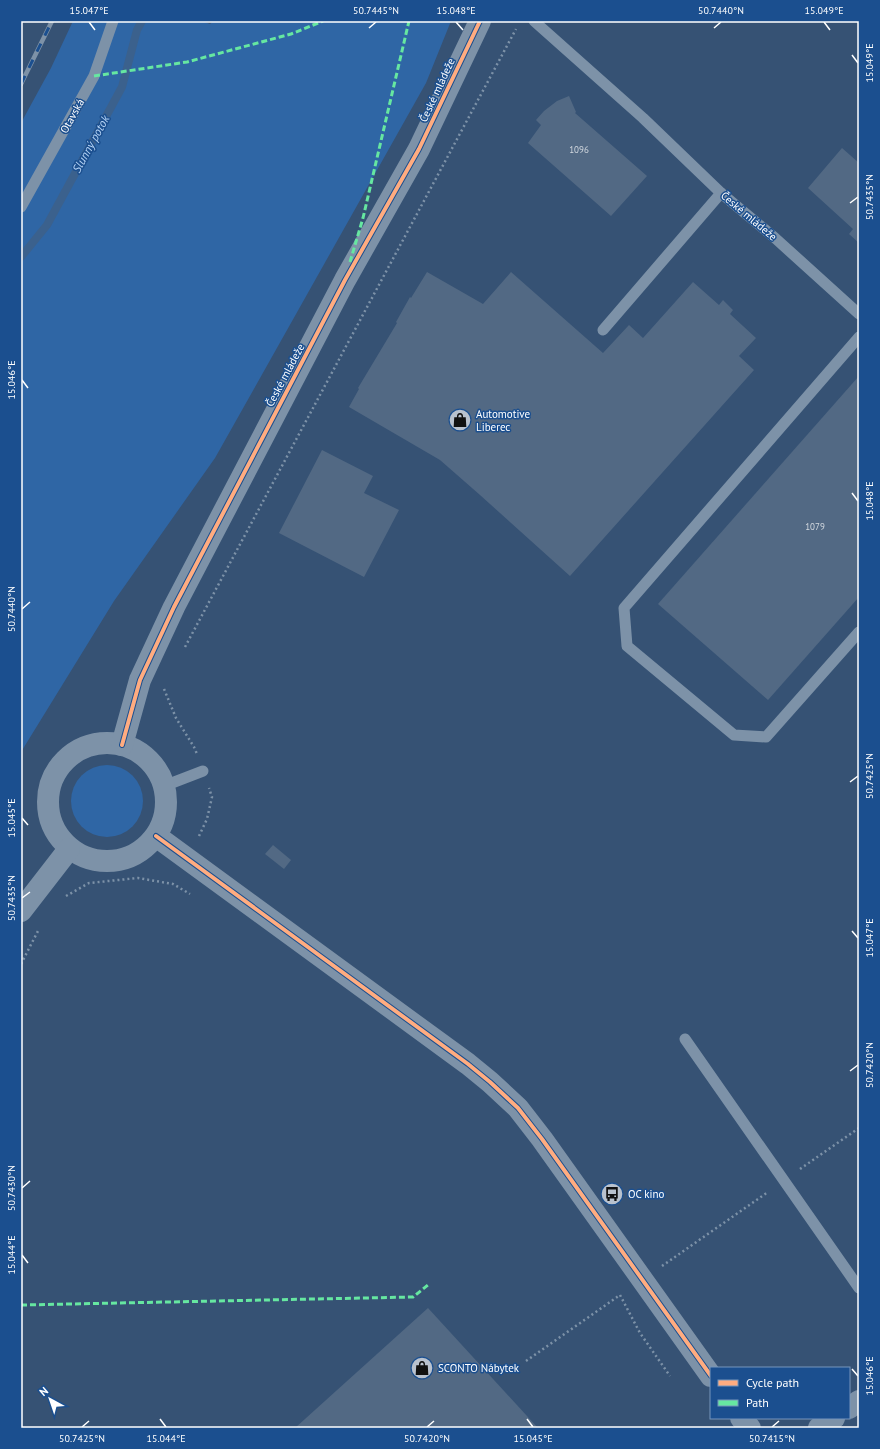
<svg xmlns="http://www.w3.org/2000/svg" width="880" height="1449" font-family="'PT Sans',sans-serif">
<style>
.green{fill:#2f66a5}
.lines{fill:none;stroke-linecap:round;stroke-linejoin:round}
.stream{stroke:#3b618d;stroke-width:8}
.building{fill:#526984}
.path{stroke:#7d92a8;stroke-width:2.5;stroke-dasharray:2 3;stroke-linecap:butt}
.service{stroke:#7d92a8;stroke-width:11}
.minor{stroke:#7d92a8;stroke-width:22}
.tertiary{stroke:#7d92a8;stroke-width:22}
.rail-casing{stroke:#7e92a7;stroke-width:4.5}
.rail{stroke:#1b4f8f;stroke-width:3;stroke-dasharray:9;stroke-linecap:butt}
.quiet{stroke:#66e7a1;stroke-width:3;stroke-dasharray:6 3;stroke-linecap:butt}
.cycleway-casing{stroke:#1b4f8f;stroke-width:6}
.cycleway{stroke:#ffac80;stroke-width:4}
.ticks{fill:none;stroke:#fff;stroke-width:1.5}
.labels{text-anchor:middle;stroke-width:3;stroke-linejoin:round;paint-order:stroke}
.number-label{font-size:9px;fill:#d4dae0}
.street-label{font-size:11px;fill:#fff;stroke:#1b4f8f}
.poi-label{font-size:11px;fill:#fff;stroke:#1b4f8f;text-anchor:start}
.water-label{font-size:12px;font-style:italic;fill:#b5d3f5;stroke:#1b4f8f}
.neatline{fill:none;stroke:#fff;stroke-width:1.5}
.ticks-label{font-size:10px;text-anchor:middle;fill:#fff}
</style>
<rect width="100%" height="100%" fill="#365274"/>
<g class="green">
<path d="M73,21H202L210,24L213,21H451L426,83L215,458L114,601L21,752V123L51,68Z"/>
<circle cx="107" cy="801" r="36"/>
</g>
<g class="lines">
<path class="stream" d="M21,257L47,225L122,87L137,30L142,21"/>
</g>
<g class="building">
<path d="M569,96L576,112L575,113L647,176L611,216L528,143L541,125L536,120L544,111L557,101Z"/>
<path d="M842,148L859,163V243L849,234L853,229L808,188Z"/>
<path d="M427,272L483,304L511,272L603,353L629,325L643,338L693,282L719,305L723,300L733,310L730,314L756,338L739,356L754,370L570,576L480,495L499,473L480,495L440,460L349,407L359,389L358,388L397,323L396,322L410,297L411,298Z"/>
<path d="M859,376V597L768,700L658,604Z"/>
<path d="M322,450L373,476L364,493L399,510L364,577L279,533Z"/>
<path d="M273,845L291,860L284,869L265,854Z"/>
<path d="M428,1308L538,1428H295Z"/>
</g>
<g class="lines">
<g class="path">
<path d="M185,647L516,29"/>
<path d="M164,689L176,718L194,747L197,754"/>
<path d="M199,836L207,819L212,797L209,788"/>
<path d="M66,896L89,883L138,878L173,884L190,894"/>
<path d="M21,964L39,929"/>
<path d="M800,1169L859,1128"/>
<path d="M662,1266L768,1192"/>
<path d="M620,1295L640,1333L670,1376"/>
<path d="M526,1361L620,1295"/>
</g>
<g class="service">
<path d="M534,21L643,118L721,193L775,238L859,314"/>
<path d="M21,207L94,76L113,21"/>
<path d="M603,330L721,193"/>
<path d="M859,337L624,608L627,646L734,735L766,737L859,632"/>
<path d="M164,786L203,771"/>
<path d="M685,1039L859,1288"/>
</g>
<g class="minor">
<path d="M156,836L468,1064L490,1082L518,1108L542,1139L711,1376"/>
<path d="M849,1408L859,1401"/>
<path d="M741,1418L750,1428"/>
<path d="M819,1428L834,1418"/>
</g>
<g class="tertiary">
<circle cx="107" cy="802" r="59"/>
<path d="M122,745L140,680L174,607L345,280L419,149L480,21"/>
<path d="M21,911L69,849"/>
</g>
<g class="rail-casing">
<path id="rail" d="M21,84L52,21"/>
</g>
<use href="#rail" class="rail"/>
<g class="quiet">
<path d="M94,76L187,62L291,34L323,21"/>
<path d="M350,262L363,218L409,21"/>
<path d="M21,1305L413,1297L428,1285"/>
</g>
<g class="cycleway-casing">
<g id="cycleway">
<path d="M122,745L140,680L174,607L345,280L419,149L480,21"/>
<path d="M156,836L468,1064L490,1082L518,1108L542,1139L711,1376"/>
</g>
</g>
<use href="#cycleway" class="cycleway"/>
</g>
<path class="ticks" d="M89,22L95,30M456,22L463,30M824,22L830,30M369,28L376,22M714,28L721,22M852,55L858,63M850,203L858,197M22,380L28,388M852,493L858,501M22,609L30,602M850,782L858,776M22,818L28,825M22,898L30,892M852,931L858,938M850,1071L858,1065M22,1188L30,1181M22,1255L28,1263M852,1369L858,1376M160,1419L166,1427M527,1419L533,1427M82,1427L89,1421M427,1427L434,1421M772,1427L779,1421"/>
<defs>
<g id="shop-disc" transform="scale(1.15)"><circle r="9.5" fill="#b9c2ce" stroke="#1b4f8f"/><path d="M-5-2.5h2.3a2.7 3.5 0 0 1 5.4 0H5L5.5 6h-11ZM-1.5-2.5h3a1.5 2.3 0 0 0-3 0Z" fill="#111"/></g>
<g id="bus-disc" transform="scale(1.15)"><circle r="9.5" fill="#b9c2ce" stroke="#1b4f8f"/><path d="M-5-6H5V4H4V6H2V4H-2V6H-4V4H-5ZM-3.5-4V0h7V-4ZM-3.5 1.2v1.5H-2V1.2ZM2 1.2v1.5H3.5V1.2Z" fill="#111"/></g>
</defs>
<g fill-rule="evenodd">
<use href="#shop-disc" x="460" y="420"/>
<use href="#bus-disc" x="612" y="1194"/>
<use href="#shop-disc" x="422" y="1368"/>
</g>
<g class="labels">
<g class="number-label">
<text x="579" y="153">1096</text>
<text x="815" y="530">1079</text>
</g>
<g class="street-label">
<text transform="translate(437 90) rotate(-65)" y="4">České mládeže</text>
<text transform="translate(72 116) rotate(-61)" y="4">Otavská</text>
<text transform="translate(749 216) rotate(40)" y="4">České mládeže</text>
<text transform="translate(285 375) rotate(-62)" y="4">České mládeže</text>
</g>
<g class="poi-label">
<text x="476" y="418">Automotive<tspan x="476" dy="13">Liberec</tspan></text>
<text x="628" y="1198">OC kino</text>
<text x="438" y="1372">SCONTO Nábytek</text>
</g>
<g class="water-label">
<text transform="translate(91 144) rotate(-61)" y="4">Slunný potok</text>
</g>
</g>
<rect width="880" height="1449" fill="none" stroke="#1b4f8f" stroke-width="44"/>
<rect x="710" y="1367" width="140" height="52" fill="#1b4f8f" stroke="#7695bc"/>
<rect x="718" y="1380" width="20" height="6" fill="#ffac80" stroke="#7695bc"/>
<text x="746" y="1387" font-size="12" fill="#ffffff">Cycle path</text>
<rect x="718" y="1400" width="20" height="6" fill="#66e7a1" stroke="#7695bc"/>
<text x="746" y="1407" font-size="12" fill="#ffffff">Path</text>
<g transform="translate(50 1399) rotate(320)" stroke="#1b4f8f" stroke-width="3" paint-order="stroke">
<path d="M0-3L7 15L0 10L-7 15Z" fill="#ffffff"/>
<text y="-6" font-size="11" font-weight="bold" text-anchor="middle" fill="#ffffff">N</text>
</g>
<rect x="22" y="22" width="836" height="1405" class="neatline"/>
<g class="ticks-label">
<text x="89" y="14">15.047°E</text>
<text x="376" y="14">50.7445°N</text>
<text x="456" y="14">15.048°E</text>
<text x="721" y="14">50.7440°N</text>
<text x="824" y="14">15.049°E</text>
<text transform="translate(869 63) rotate(-90)" y="4">15.049°E</text>
<text transform="translate(869 197) rotate(-90)" y="4">50.7435°N</text>
<text transform="translate(11 380) rotate(-90)" y="4">15.046°E</text>
<text transform="translate(869 501) rotate(-90)" y="4">15.048°E</text>
<text transform="translate(11 609) rotate(-90)" y="4">50.7440°N</text>
<text transform="translate(869 776) rotate(-90)" y="4">50.7425°N</text>
<text transform="translate(11 818) rotate(-90)" y="4">15.045°E</text>
<text transform="translate(11 898) rotate(-90)" y="4">50.7435°N</text>
<text transform="translate(869 938) rotate(-90)" y="4">15.047°E</text>
<text transform="translate(869 1065) rotate(-90)" y="4">50.7420°N</text>
<text transform="translate(11 1188) rotate(-90)" y="4">50.7430°N</text>
<text transform="translate(11 1255) rotate(-90)" y="4">15.044°E</text>
<text transform="translate(869 1376) rotate(-90)" y="4">15.046°E</text>
<text x="82" y="1442">50.7425°N</text>
<text x="166" y="1442">15.044°E</text>
<text x="427" y="1442">50.7420°N</text>
<text x="533" y="1442">15.045°E</text>
<text x="772" y="1442">50.7415°N</text>
</g>
</svg>
